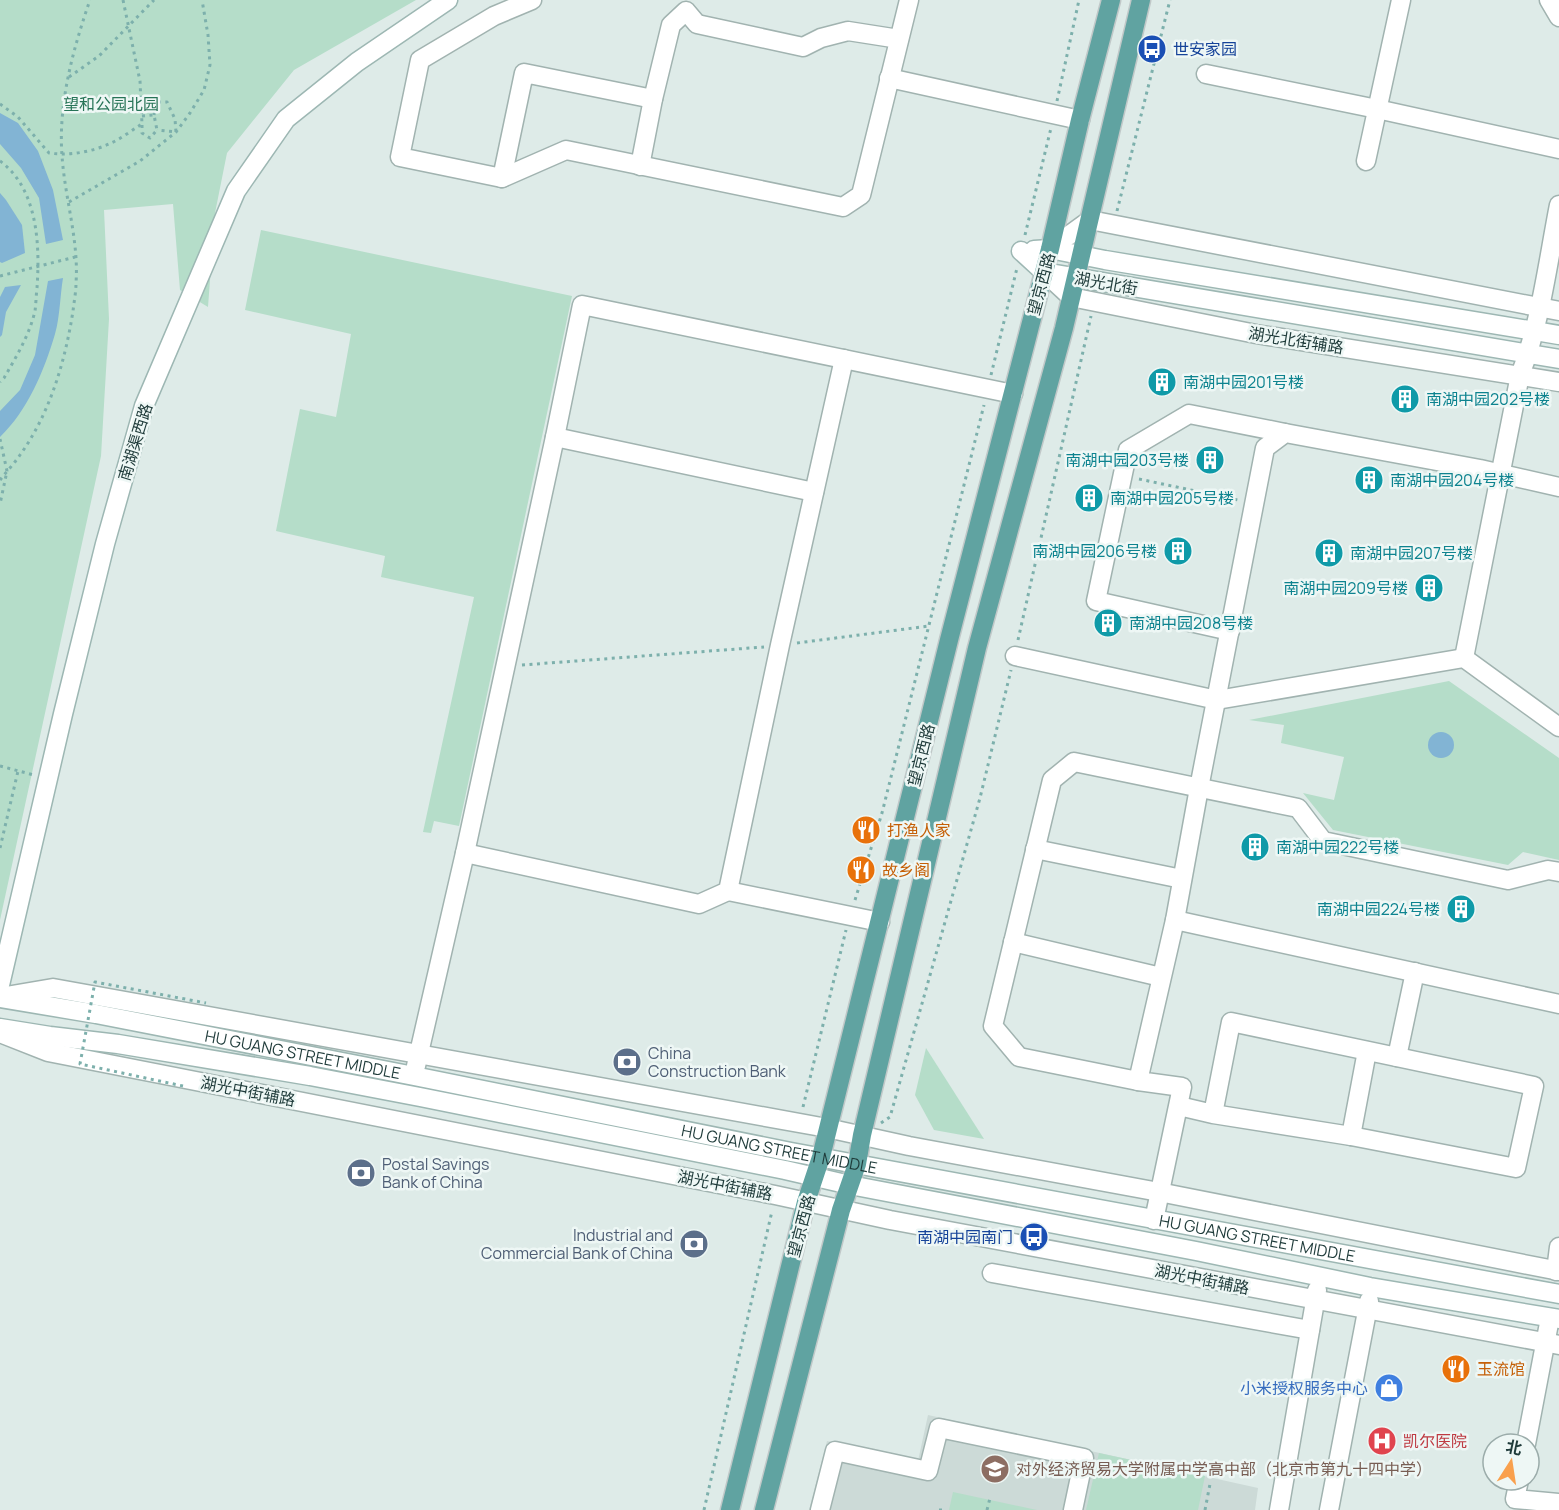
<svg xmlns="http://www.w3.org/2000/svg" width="1559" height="1510" font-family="Manrope,'Noto Sans SC',sans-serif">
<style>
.built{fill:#ccdad7}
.green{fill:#b5ddc9}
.water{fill:#82b4d4}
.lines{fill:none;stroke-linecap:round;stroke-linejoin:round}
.street-casing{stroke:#a1b3b0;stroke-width:21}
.secondary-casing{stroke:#9db7b3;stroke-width:21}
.primary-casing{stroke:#c0c8c8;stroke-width:21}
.path{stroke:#7db0ac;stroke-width:3;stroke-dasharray:3 4.5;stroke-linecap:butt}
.street{stroke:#fff;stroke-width:18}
.secondary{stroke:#fff;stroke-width:18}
.primary{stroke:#60a3a1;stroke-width:18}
.path-bridge{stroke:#7db0ac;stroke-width:3;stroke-dasharray:3 4.5;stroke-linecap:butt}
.labels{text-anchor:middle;stroke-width:5;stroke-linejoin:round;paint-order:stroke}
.transit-label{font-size:16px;fill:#164399;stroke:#eef7f5;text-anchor:start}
.park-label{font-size:16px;fill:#277457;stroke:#eef7f5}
.street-label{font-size:16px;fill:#1f3b3a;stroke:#eef7f5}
.culture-label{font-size:16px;fill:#0d838f;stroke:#eef7f5;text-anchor:start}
.food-label{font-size:16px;fill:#c56008;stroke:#eef7f5;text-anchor:start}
.service-label{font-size:16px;fill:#4e5e75;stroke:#eef7f5;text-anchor:start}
.shop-label{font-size:16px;fill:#366cbe;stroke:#eef7f5;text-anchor:end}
.health-label{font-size:16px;fill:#be3a42;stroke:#eef7f5;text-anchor:start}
.education-label{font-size:16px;fill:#785e54;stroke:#eef7f5;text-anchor:start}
</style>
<rect width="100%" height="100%" fill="#deebe8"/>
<path class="built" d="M928,1415L1258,1488L1255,1510H809L827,1441L918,1461Z"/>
<g class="green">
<path d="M0,0H416L294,70L227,153L215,213L208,307L180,290L173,204L104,210L109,319L101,456L0,920Z"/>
<path d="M261,230L572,296L459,826L434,821L431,833L423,832L474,597L381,577L385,556L276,531L300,409L336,417L351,334L245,310Z"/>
<path d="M1449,681L1559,758V860L1523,852L1508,865L1333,830L1303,793L1334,800L1344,757L1281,743L1284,725L1249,720Z"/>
<path d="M926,1048L984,1139L934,1130L915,1095Z"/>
<path d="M1099,1453L1205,1476L1198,1510H1086Z"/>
<path d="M953,1492L1037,1510H949Z"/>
</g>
<g class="water">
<path d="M0,113L18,123L38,151L53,190L63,240L46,244L39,198L21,168L0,144Z"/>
<path d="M0,193L6,200L22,225L25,253L2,263L0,262Z"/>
<path d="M63,278C60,296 60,316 55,334C44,371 28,410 0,437V411L20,390L35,355L48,281Z"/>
<path d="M21,285L6,312L2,335L0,337V297L5,287Z"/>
<circle cx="1441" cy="745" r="13"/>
</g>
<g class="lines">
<g class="street-casing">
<g id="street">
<path d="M532,0L494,16L420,60L400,157L502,178L566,150L843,207L861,195L909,0"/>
<path d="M1549,0L1559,17"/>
<path d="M1206,74L1377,109L1559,149"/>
<path d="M889,78L1080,120"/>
<path d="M1366,161L1401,0"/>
<path d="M640,166L653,99L671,25L686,11L697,24L803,47L821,38L848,31L899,39"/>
<path d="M502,178L524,73L653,99"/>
<path d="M1050,249L1090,220L1559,311"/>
<path d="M1044,272L1071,297L1256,334L1559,382"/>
<path d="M555,437L814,492"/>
<path d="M1230,631L1096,601L1128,450L1189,414L1285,433"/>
<path d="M1015,656L1217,700L1464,658L1559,727"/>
<path d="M1464,658L1520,375C1541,322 1548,261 1559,205"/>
<path d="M1035,849L1182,879"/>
<path d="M465,853L699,904L728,891L780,645L844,359"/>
<path d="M728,891L880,922"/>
<path d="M1175,920L1559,1004"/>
<path d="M1013,942L1161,977"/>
<path d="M1,997L53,988L827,1128L909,1146L1159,1192L1559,1271"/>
<path d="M0,1033L48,1052L775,1195L890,1220L1559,1345"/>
<path d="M1397,1057L1415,972"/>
<path d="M416,1066L465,853L555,437L582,305L1013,394"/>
<path d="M1138,1081L1019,1057L993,1026L1052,780L1074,762L1298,808L1323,841L1508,880L1548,870L1559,872"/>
<path d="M1179,1106L1213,1114L1351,1136L1516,1168L1534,1086L1231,1022L1213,1114"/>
<path d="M1351,1136L1367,1051"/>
<path d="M1154,1220L1182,1087L1138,1081L1175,920L1199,788L1265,448L1285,433L1480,469L1559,487"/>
<path d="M1556,1271L1559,1247"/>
<path d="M992,1273L1310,1330"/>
<path d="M1526,1444L1550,1318"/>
<path d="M1519,1480L1515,1499L1559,1503"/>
<path d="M820,1510L835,1451L928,1471L939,1428L1084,1458L1073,1510"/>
<path d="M1279,1510L1317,1290"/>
<path d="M1329,1510L1369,1301"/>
</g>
</g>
<g class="secondary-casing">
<g id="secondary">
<path d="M1034,250L1050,249L1105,260L1559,335"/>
<path d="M1021,251L1044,272L1559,359"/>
<path d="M0,985L63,714L105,544L144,406L236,191L286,119L357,62L448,0"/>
<path id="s1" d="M0,998L96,1014L414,1076L791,1152L1559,1294"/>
<path d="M0,1028L50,1036L118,1044L310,1076L420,1097L785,1170L850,1185L1196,1251L1370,1287L1559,1319"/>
</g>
</g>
<g class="primary-casing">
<g id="primary">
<path d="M730,1510L806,1202L821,1157L949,640L1050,249L1080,120L1111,0"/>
<path d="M764,1510L841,1210L857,1164L862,1135L977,648L1064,328L1141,0"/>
</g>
</g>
<g class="path">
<path d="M69,77L99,56L154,0"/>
<path d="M1057,101L1079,0"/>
<path d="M0,104L18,117L49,153C69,156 91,152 109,144C121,139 132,130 142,124L140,81L123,0"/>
<path d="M154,115L156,102H167L175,119L176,132L157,130"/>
<path d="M142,116L154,115L157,130L150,138L142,133V124"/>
<path d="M0,161C38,189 40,245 37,288C36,296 36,304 35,311C29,336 16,357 4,378L0,382"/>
<path d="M69,202L140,161L176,132L190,113L204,90L210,65L208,35L202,0"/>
<path d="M1117,211L1170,0"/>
<path d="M1025,235L1051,128"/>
<path d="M0,276L75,257"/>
<path d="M991,375L1017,268"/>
<path d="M0,439L7,471L0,504"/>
<path d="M1139,479L1238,500"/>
<path d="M0,480C6,472 14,464 20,455C50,413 65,362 73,311C74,302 76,292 76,283C79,241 65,199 62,156C58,104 73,49 90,0"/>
<path d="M1018,640L1091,316"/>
<path d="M797,643L929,626"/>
<path d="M522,665L764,647"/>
<path d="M0,766L34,775"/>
<path d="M0,848L18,771"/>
<path d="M855,900L882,813L984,405"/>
<path d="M803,1107L846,930"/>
<path d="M881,1123L890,1117L980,798L1011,670"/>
<path d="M704,1510L772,1211"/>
<path d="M939,1510H943"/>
<path d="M987,1510L990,1498"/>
<path d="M1205,1510L1210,1484"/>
</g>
<use href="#street" class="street"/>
<use href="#secondary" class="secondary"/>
<use href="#primary" class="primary"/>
<path class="path-bridge" d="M183,1086L80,1064L95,982L206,1003"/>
</g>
<defs>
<g id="bus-disc" transform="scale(1.5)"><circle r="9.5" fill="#1a4fb4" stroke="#eef7f5"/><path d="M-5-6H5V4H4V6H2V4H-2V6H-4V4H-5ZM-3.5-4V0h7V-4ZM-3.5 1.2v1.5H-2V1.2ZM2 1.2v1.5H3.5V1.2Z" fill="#fff"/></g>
<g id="building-disc" transform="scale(1.5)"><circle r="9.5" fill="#0f9aa8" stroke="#eef7f5"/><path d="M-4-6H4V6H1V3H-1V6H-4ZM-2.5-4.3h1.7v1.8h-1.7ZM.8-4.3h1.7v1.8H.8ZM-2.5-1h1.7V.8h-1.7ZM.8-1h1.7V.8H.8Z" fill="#fff"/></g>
<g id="restaurant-disc" transform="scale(1.5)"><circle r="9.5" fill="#e8710a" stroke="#eef7f5"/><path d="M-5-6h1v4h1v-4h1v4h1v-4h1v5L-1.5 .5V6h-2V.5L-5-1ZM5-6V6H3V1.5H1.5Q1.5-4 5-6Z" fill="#fff"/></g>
<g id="bank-disc" transform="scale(1.5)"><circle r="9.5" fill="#5c6f8a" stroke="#eef7f5"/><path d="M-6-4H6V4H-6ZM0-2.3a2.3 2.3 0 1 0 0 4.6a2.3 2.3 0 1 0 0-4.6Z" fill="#fff"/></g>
<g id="shop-disc" transform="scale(1.5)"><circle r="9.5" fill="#3f7fe0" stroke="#eef7f5"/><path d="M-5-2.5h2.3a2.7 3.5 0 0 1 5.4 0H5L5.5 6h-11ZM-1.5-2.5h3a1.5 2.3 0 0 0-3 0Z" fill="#fff"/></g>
<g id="hospital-disc" transform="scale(1.5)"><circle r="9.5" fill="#e0444e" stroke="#eef7f5"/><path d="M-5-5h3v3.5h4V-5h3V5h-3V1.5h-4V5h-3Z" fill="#fff"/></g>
<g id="school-disc" transform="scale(1.5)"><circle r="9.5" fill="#8d6e63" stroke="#eef7f5"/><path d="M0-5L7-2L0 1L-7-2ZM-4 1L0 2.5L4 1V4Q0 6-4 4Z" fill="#fff"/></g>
</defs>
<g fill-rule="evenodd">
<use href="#bus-disc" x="1152" y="49"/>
<use href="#building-disc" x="1162" y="382"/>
<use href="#building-disc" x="1405" y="399"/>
<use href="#building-disc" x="1210" y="460"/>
<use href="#building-disc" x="1369" y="480"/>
<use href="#building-disc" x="1089" y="498"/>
<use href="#building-disc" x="1178" y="551"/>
<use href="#building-disc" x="1329" y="553"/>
<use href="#building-disc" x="1429" y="588"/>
<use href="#building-disc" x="1108" y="623"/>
<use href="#restaurant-disc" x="866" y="830"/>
<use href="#building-disc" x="1255" y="847"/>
<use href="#restaurant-disc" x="861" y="870"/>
<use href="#building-disc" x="1461" y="909"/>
<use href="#bank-disc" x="627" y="1062"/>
<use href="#bank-disc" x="361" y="1173"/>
<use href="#bus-disc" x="1034" y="1237"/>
<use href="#bank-disc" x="694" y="1244"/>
<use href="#restaurant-disc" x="1456" y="1369"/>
<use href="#shop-disc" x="1389" y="1388"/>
<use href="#hospital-disc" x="1382" y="1441"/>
<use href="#school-disc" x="995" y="1469"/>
</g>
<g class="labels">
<g class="transit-label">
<text x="1173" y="55">世安家园</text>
<text x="1013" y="1243" text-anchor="end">南湖中园南门</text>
</g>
<g class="park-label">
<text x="111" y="110">望和公园北园</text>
</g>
<g class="street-label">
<text transform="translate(1106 283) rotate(10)" y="6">湖光北街</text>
<text transform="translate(1041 284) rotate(-75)" y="6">望京西路</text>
<text transform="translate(1296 340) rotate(9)" y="6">湖光北街辅路</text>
<text transform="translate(135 442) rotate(-73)" y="6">南湖渠西路</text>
<text transform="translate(921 755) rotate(-76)" y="6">望京西路</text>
<text dy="6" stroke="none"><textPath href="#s1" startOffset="308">HU GUANG STREET MIDDLE</textPath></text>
<text transform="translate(248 1091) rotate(11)" y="6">湖光中街辅路</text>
<text dy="6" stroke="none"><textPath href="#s1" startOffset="794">HU GUANG STREET MIDDLE</textPath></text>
<text transform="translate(725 1185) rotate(11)" y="6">湖光中街辅路</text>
<text transform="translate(801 1226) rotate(-75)" y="6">望京西路</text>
<text dy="6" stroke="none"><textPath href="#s1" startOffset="1280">HU GUANG STREET MIDDLE</textPath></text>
<text transform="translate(1202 1279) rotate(11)" y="6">湖光中街辅路</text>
</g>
<g class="culture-label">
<text x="1183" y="388">南湖中园201号楼</text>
<text x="1426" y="405">南湖中园202号楼</text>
<text x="1189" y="466" text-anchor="end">南湖中园203号楼</text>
<text x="1390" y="486">南湖中园204号楼</text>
<text x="1110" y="504">南湖中园205号楼</text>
<text x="1157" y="557" text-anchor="end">南湖中园206号楼</text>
<text x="1350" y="559">南湖中园207号楼</text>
<text x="1408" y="594" text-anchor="end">南湖中园209号楼</text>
<text x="1129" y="629">南湖中园208号楼</text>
<text x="1276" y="853">南湖中园222号楼</text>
<text x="1440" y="915" text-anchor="end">南湖中园224号楼</text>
</g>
<g class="food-label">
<text x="887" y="836">打渔人家</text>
<text x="882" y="876">故乡阁</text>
<text x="1477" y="1375">玉流馆</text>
</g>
<g class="service-label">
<text x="648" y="1059">China<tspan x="648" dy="18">Construction Bank</tspan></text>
<text x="382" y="1170">Postal Savings<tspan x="382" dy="18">Bank of China</tspan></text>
<text x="673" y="1241" text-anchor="end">Industrial and<tspan x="673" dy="18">Commercial Bank of China</tspan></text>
</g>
<g class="shop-label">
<text x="1368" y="1394">小米授权服务中心</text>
</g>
<g class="health-label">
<text x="1403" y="1447">凯尔医院</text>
</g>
<g class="education-label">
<text x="1016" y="1475">对外经济贸易大学附属中学高中部（北京市第九十四中学）</text>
</g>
</g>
<g transform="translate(1511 1462) rotate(12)"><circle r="28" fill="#eef7f5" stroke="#9bacaa" stroke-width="1.5"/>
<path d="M0-4.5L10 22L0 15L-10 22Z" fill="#f9a04d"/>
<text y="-9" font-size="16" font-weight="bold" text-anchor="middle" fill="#1f3b3a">北</text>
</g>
</svg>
